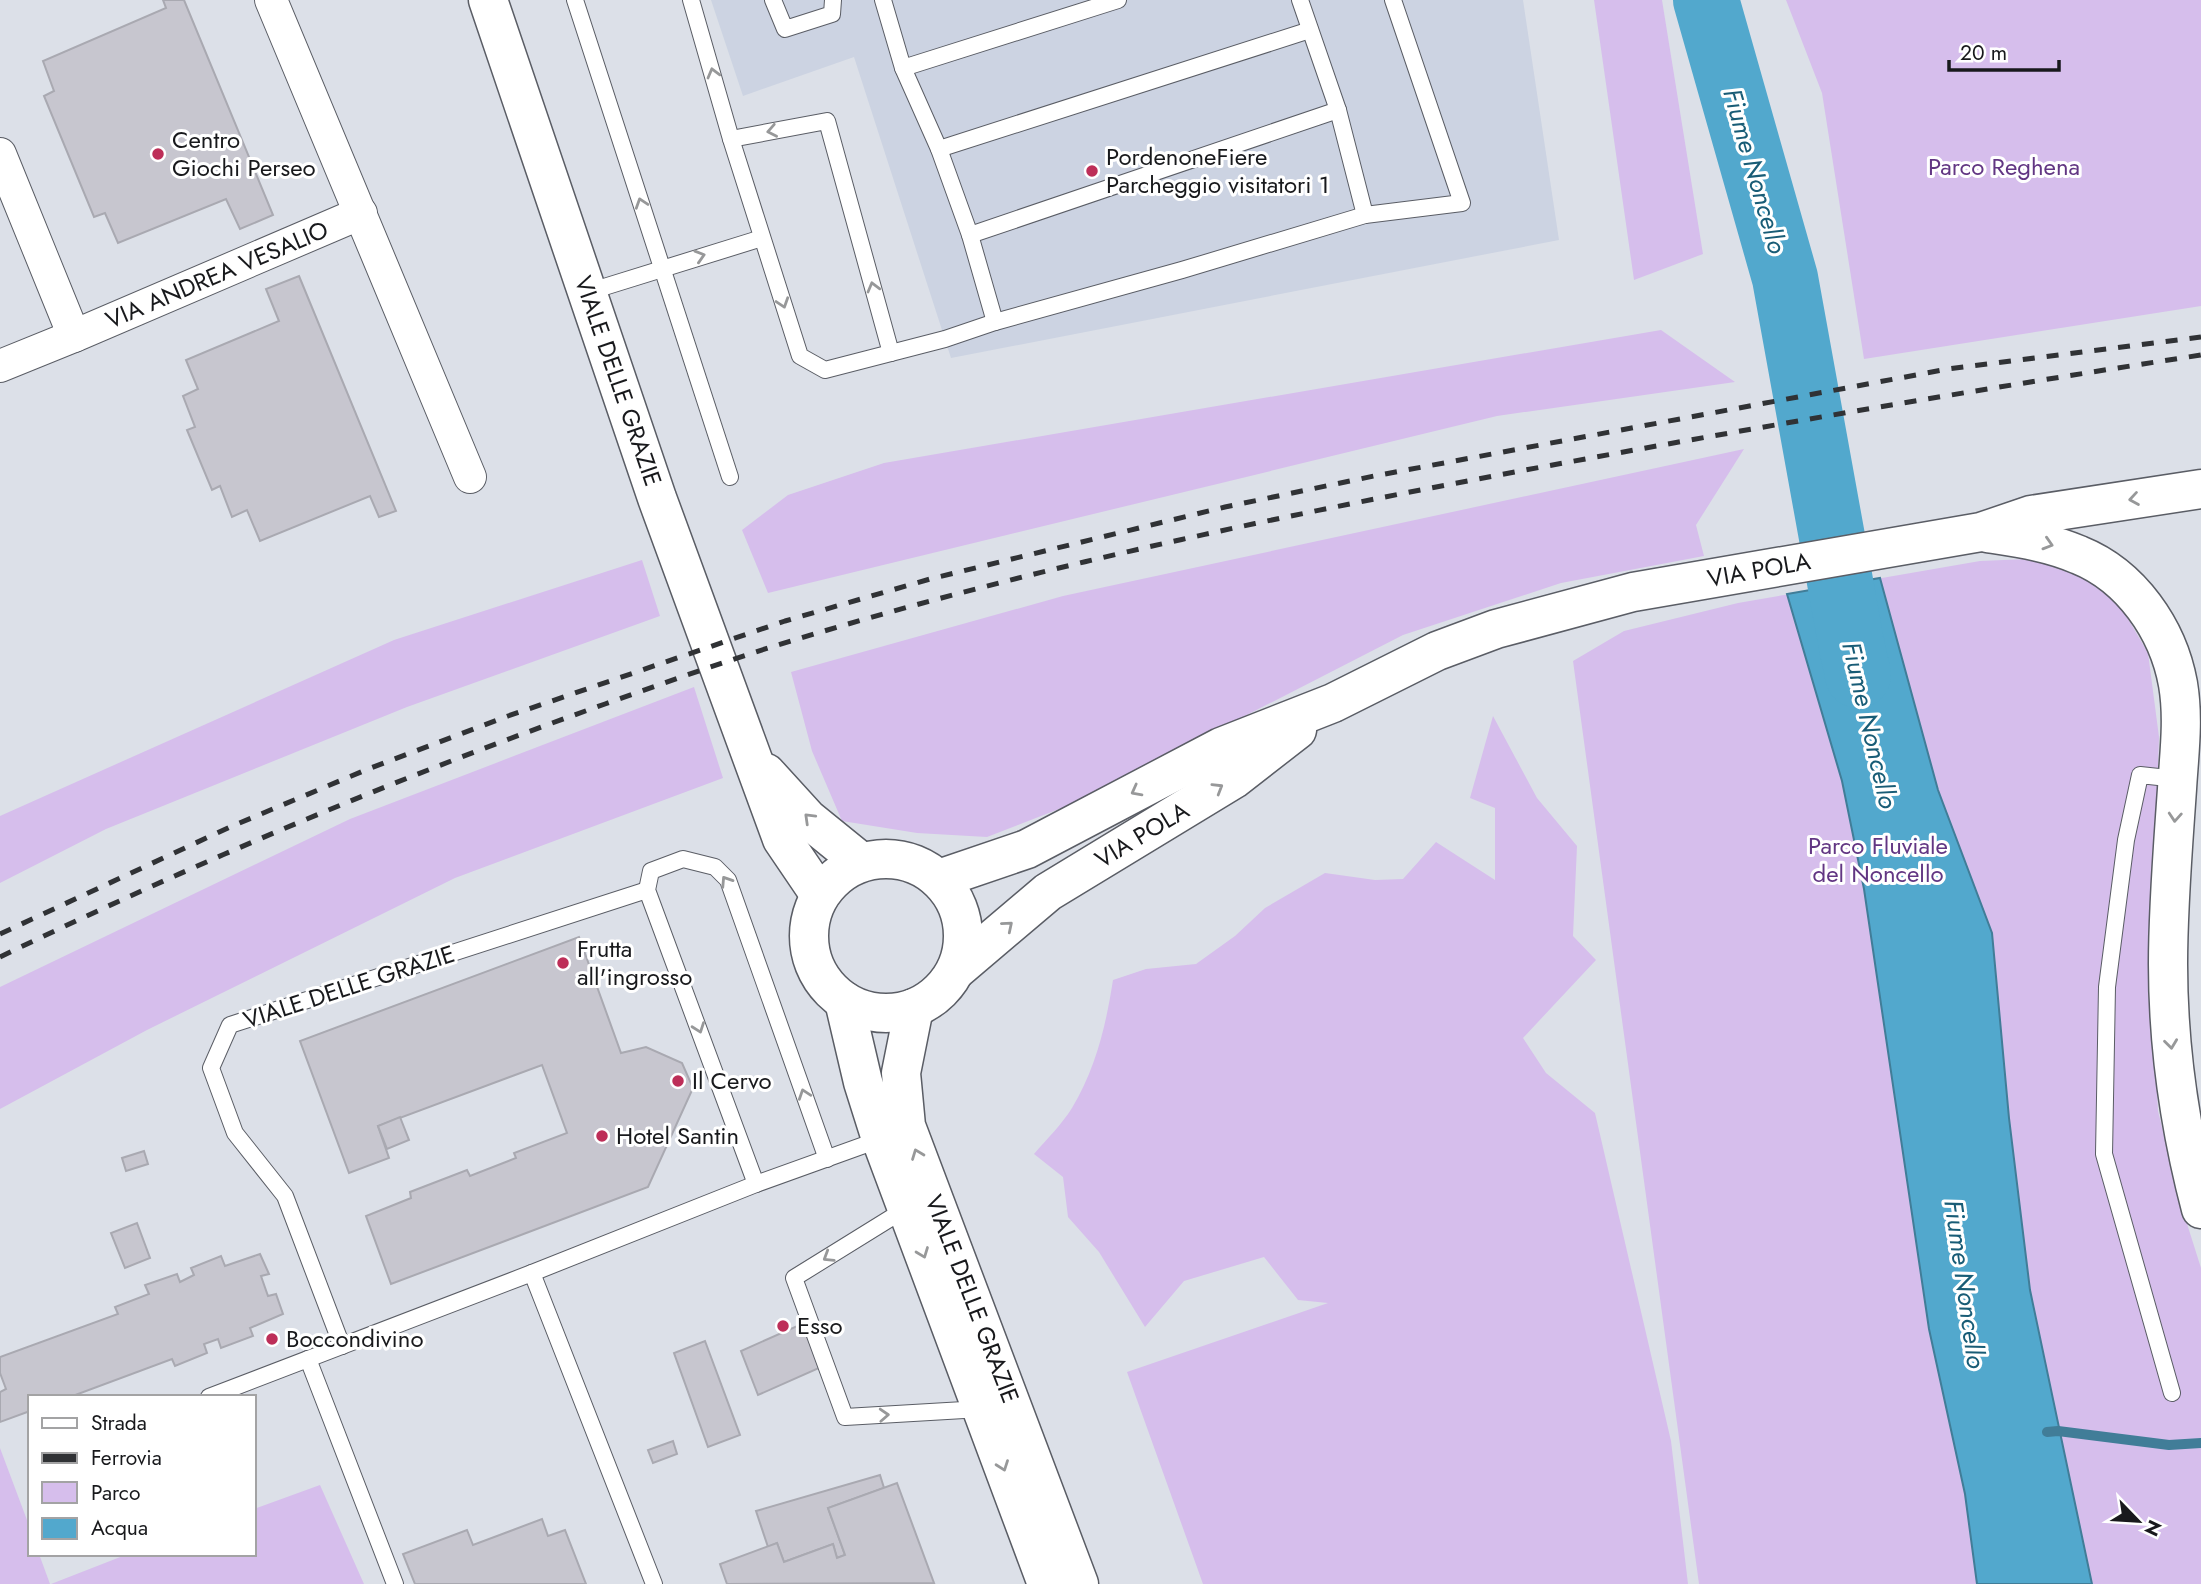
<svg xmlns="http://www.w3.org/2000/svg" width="2201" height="1584" font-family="Jost,sans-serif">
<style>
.built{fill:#ccd3e2}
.green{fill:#d6beec}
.water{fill:#52a8cd;stroke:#417d98;stroke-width:2}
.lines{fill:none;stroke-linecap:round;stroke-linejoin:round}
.stream{stroke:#417d98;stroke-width:10}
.river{stroke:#52a8cd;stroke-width:66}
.building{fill:#c7c6cf;stroke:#a9a9b1;stroke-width:2}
.service-casing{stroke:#5a5d65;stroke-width:18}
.minor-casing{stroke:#5a5d65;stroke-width:34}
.secondary-casing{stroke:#5a5d65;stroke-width:41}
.service{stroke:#fff;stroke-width:16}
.minor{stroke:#fff;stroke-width:32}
.secondary{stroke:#fff;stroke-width:38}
.rail{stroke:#303235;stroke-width:5;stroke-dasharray:12 12;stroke-linecap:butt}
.oneway{stroke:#979899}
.poi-dot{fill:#bd2e58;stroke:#fff;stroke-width:2.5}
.labels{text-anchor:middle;stroke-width:6;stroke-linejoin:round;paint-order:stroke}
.poi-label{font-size:24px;fill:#18191c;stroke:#fff;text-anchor:start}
.park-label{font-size:24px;fill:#623683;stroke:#fff}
.street-label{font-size:24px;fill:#18191c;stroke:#fff}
.water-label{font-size:26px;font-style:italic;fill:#185c76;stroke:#fff}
</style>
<rect width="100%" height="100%" fill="#dce0e8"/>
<path class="built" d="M711,0H1523L1559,240L951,358L854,57L743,96Z"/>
<g class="green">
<path d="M1594,0H1662L1703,254L1634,280Z"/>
<path d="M1786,0H2201V306L1864,359L1822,93Z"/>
<path d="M1661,330L1735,382L1497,416L768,593L742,530L788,495L884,463Z"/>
<path d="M1744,449L1696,525L1704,556L1561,583L1403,635L1077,802L987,837L917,833L842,821L812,751L791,672L1063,596Z"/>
<path d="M2028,559L2080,575L2120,605L2148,653L2159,737L2151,978L2158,1111L2183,1211L2201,1268V1584H1699L1573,661L1624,631L1738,603L1980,561Z"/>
<path d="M642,560L660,616L407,707L106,829L0,883V816L394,640Z"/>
<path d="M694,687L723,778L455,878L147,1030L0,1109V987L350,819Z"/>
<path d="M1493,716L1537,798L1577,846L1573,936L1596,960L1523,1038L1546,1073L1595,1113L1671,1441L1688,1584H1203L1127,1372L1328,1303L1298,1300L1264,1257L1184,1281L1145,1327L1099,1252L1068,1217L1063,1177L1034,1154C1047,1139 1062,1124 1072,1108C1096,1068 1106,1025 1113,980L1146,969L1196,964L1235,936L1265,908L1325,873L1375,880L1403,879L1436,842L1495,880V808L1470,798Z"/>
<path d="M0,1448L30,1528V1554H39L50,1584H0Z"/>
<path d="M320,1485L364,1584H51L128,1554H254V1509Z"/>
</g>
<path class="water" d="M1880,578L1938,790L1992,933L2009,1118L2030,1290L2092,1584H1977L1965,1494L1929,1329L1864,889L1842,781L1787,594Z"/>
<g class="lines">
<path class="stream" d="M2047,1432L2058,1431L2169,1445L2201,1443"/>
<path class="river" d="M1706,0L1785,278L1851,642L1858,675"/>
</g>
<g class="building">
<path d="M163,0H184L273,215L240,229L226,199L118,243L105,213L94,217L44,96L54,91L43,61L166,8Z"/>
<path d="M299,276L396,511L379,517L370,496L260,541L247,510L232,517L220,486L212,490L187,430L195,427L183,396L198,389L186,360L279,321L266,289Z"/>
<path d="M579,937L621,1053L646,1047L682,1063L693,1088L648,1187L391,1284L366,1216L411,1198L410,1192L467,1170L470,1176L516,1158L514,1153L567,1133L542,1065L378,1126L389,1158L349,1173L300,1041Z"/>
<path d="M400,1117L409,1140L387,1149L378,1126Z"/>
<path d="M144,1151L148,1164L126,1171L122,1158Z"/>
<path d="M137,1223L150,1258L125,1268L111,1233Z"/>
<path d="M260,1254L269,1274L261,1276L268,1296L276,1294L283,1314L250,1328L253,1336L221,1348L218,1339L204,1344L207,1353L175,1366L172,1359L70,1397H30V1411L0,1422V1392L6,1389L0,1373V1357L118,1314L115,1307L149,1294L145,1285L177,1274L180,1282L194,1275L191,1268L221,1256L225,1266Z"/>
<path d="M804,1323L819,1368L758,1395L741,1351Z"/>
<path d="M705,1341L740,1435L708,1447L674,1353Z"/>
<path d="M673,1441L677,1454L653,1463L648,1450Z"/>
<path d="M880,1475L884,1488L828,1508L845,1555L837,1558L833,1544L784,1562L777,1543L768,1547L756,1511Z"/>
<path d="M897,1483L934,1583L727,1584L720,1564L777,1543L784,1562L833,1544L837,1558L845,1555L828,1508Z"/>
<path d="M542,1519L548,1536L565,1530L586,1584H415L403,1554L467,1530L473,1545Z"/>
</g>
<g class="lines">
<g class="service-casing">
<g id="service">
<path d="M575,0L730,477"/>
<path d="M691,0L731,139L800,356L825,370L945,339L995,322L1182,270L1365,215L1338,110L1300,0"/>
<path d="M773,0L785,29L832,14L833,0"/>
<path d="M883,0L903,68L1118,0"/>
<path d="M903,68L939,149L970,235L995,322"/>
<path d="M731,139L827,121L891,353"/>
<path d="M939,149L1310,30"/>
<path d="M1365,215L1462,203L1393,0"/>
<path d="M970,235L1338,110"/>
<path d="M588,292L762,238"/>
<path d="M756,1184L647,890L651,871L683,859L715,867L728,880L827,1159"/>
<path d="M907,1208L794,1278L845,1417L981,1409"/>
<path d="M532,1273L654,1584"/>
<path d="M342,1346L285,1196L235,1133L211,1068L230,1025L647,890"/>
<path d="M308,1359L395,1584"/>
<path d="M2172,1393L2104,1154L2107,987L2126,840L2140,775L2177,779"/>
<path d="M209,1397L532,1273L756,1184L881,1139"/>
</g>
</g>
<g class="minor-casing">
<g id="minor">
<path d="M271,0L470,477"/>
<path d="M0,154L74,336L0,366"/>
<path d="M74,336L361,213"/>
</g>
</g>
<g class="secondary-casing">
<g id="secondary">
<path d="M488,0L657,498L782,839L820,895"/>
<path d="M1987,533C2019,538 2049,542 2079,555C2131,576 2168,629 2178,684C2184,719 2179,755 2177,789C2173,847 2168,906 2168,964C2168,1046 2180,1129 2201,1209"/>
<path d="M766,773L808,819L861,862"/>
<circle cx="886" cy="936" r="77"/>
<path d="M939,879L1027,849L1221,747L1333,703L1437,651L1496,629L1633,592L1981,532L2031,515L2201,489"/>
<path d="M956,970L1048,892L1234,779L1297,730"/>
<path d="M844,1001L863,1082L881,1139L1047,1584"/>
<path d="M914,1008L901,1073L906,1126L1079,1584"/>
</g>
</g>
<use href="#service" class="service"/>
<use href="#minor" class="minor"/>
<use href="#secondary" class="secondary"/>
<g class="rail">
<path d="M0,934L230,827L368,769L508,716L785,621L930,579L1225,507L1374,476L1948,369L2201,337"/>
<path d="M0,957C197,862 399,777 605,704C667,682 728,660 791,641C1030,568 1275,517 1520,471C1746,429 1973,390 2201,355"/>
</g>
</g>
<defs><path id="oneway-chevron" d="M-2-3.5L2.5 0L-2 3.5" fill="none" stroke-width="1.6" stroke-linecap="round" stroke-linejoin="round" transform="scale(1.75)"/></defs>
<g class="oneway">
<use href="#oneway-chevron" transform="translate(713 73) rotate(-105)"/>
<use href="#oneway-chevron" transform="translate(772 131) rotate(169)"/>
<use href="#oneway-chevron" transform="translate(641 203) rotate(-108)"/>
<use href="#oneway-chevron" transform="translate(700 256) rotate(-17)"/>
<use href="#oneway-chevron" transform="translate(873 287) rotate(-105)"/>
<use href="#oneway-chevron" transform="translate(783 303) rotate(72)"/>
<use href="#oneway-chevron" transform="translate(2134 499) rotate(171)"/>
<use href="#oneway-chevron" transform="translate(2048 544) rotate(17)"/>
<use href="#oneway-chevron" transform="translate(1218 788) rotate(-31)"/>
<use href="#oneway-chevron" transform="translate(1136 791) rotate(152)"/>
<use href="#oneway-chevron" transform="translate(2175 817) rotate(94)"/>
<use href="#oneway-chevron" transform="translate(809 818) rotate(-136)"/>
<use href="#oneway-chevron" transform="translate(726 881) rotate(-123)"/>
<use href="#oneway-chevron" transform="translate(1008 926) rotate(-40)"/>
<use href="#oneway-chevron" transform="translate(699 1028) rotate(70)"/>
<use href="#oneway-chevron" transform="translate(2171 1044) rotate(83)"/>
<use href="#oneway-chevron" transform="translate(804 1094) rotate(-109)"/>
<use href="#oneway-chevron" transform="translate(917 1154) rotate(-111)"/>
<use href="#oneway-chevron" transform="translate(923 1253) rotate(69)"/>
<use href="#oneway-chevron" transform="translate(828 1257) rotate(148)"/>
<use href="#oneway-chevron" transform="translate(884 1415) rotate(-3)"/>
<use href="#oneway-chevron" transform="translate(1003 1466) rotate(70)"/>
</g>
<g class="poi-dot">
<circle cx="158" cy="154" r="7"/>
<circle cx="1092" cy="171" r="7"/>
<circle cx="563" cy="963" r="7"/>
<circle cx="678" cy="1081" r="7"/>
<circle cx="602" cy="1136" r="7"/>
<circle cx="783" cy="1326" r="7"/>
<circle cx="272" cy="1339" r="7"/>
</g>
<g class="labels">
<g class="poi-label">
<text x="172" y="148">Centro<tspan x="172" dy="28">Giochi Perseo</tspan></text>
<text x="1106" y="165">PordenoneFiere<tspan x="1106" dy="28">Parcheggio visitatori 1</tspan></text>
<text x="577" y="957">Frutta<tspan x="577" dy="28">all'ingrosso</tspan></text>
<text x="692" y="1089">Il Cervo</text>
<text x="616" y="1144">Hotel Santin</text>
<text x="797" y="1334">Esso</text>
<text x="286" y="1347">Boccondivino</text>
</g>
<g class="park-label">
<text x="2004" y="175">Parco Reghena</text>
<text x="1878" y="854">Parco Fluviale<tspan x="1878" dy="28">del Noncello</tspan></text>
</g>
<g class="street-label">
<text transform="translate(217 275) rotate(-23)" y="8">VIA ANDREA VESALIO</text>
<text transform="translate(618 381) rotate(71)" y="8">VIALE DELLE GRAZIE</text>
<text transform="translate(1759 570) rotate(-10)" y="8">VIA POLA</text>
<text transform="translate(1142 835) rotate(-31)" y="8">VIA POLA</text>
<text transform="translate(349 987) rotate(-18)" y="8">VIALE DELLE GRAZIE</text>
<text transform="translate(972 1299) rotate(69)" y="8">VIALE DELLE GRAZIE</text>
</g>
<g class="water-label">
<text transform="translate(1755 171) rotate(74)" y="9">Fiume Noncello</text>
<text transform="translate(1870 725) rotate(77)" y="9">Fiume Noncello</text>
<text transform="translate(1965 1284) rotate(82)" y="9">Fiume Noncello</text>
</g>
</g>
<rect x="28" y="1395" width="228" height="161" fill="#ffffff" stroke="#a3a3a4" stroke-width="2"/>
<rect x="42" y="1418" width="35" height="10" fill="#ffffff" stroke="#a3a3a4" stroke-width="2"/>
<text x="91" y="1430" font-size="21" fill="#18191c">Strada</text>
<rect x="42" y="1453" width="35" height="10" fill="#303235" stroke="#a3a3a4" stroke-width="2"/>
<text x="91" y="1465" font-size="21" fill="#18191c">Ferrovia</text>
<rect x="42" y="1482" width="35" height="21" fill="#d6beec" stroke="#a3a3a4" stroke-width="2"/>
<text x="91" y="1500" font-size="21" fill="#18191c">Parco</text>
<rect x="42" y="1518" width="35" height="21" fill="#52a8cd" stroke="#a3a3a4" stroke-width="2"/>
<text x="91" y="1535" font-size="21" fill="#18191c">Acqua</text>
<g transform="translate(2138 1521) rotate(115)" stroke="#ffffff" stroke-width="5" paint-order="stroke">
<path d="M0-5L12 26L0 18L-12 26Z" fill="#18191c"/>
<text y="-10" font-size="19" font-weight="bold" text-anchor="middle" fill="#18191c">N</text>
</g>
<path d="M1949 60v10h110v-10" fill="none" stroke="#18191c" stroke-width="3.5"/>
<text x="1960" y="60" font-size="21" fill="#18191c" stroke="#ffffff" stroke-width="5" paint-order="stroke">20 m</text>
</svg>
